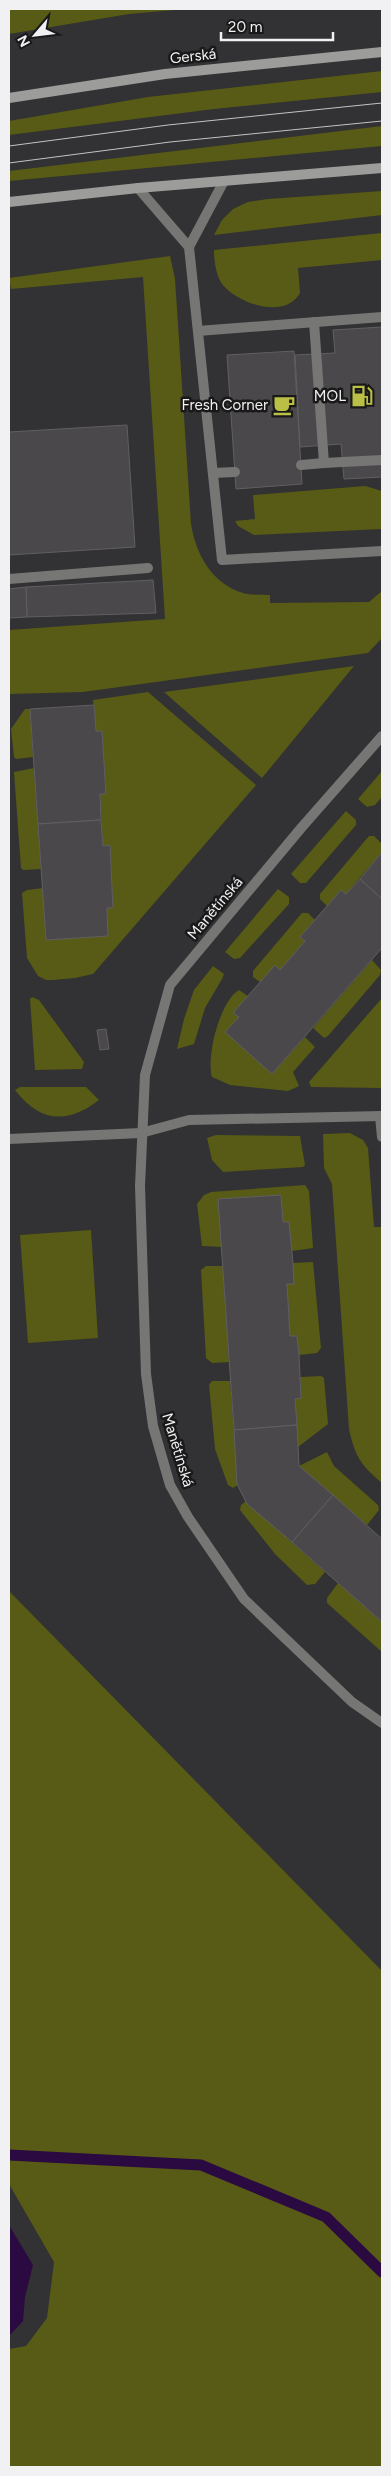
<svg xmlns="http://www.w3.org/2000/svg" width="391" height="2476" font-family="Figtree,sans-serif">
<style>
.green{fill:#585b15}
.water{fill:#2b0941}
.lines{fill:none;stroke-linecap:round;stroke-linejoin:round}
.stream{stroke:#2b0941;stroke-width:11}
.building{fill:#4a484b;stroke:#605f62}
.lane{stroke:#767674;stroke-width:10}
.street{stroke:#767674;stroke-width:10}
.secondary{stroke:#9c9c9a;stroke-width:10}
.tram{stroke:#c3c2c4;stroke-width:1}
.labels{text-anchor:middle;stroke-width:5;stroke-linejoin:round;paint-order:stroke}
.street-label{font-size:15px;fill:#f1f0f2;stroke:#1a191a}
.poi-label{font-size:15px;fill:#f1f0f2;stroke:#1a191a;text-anchor:end}
</style>
<rect width="100%" height="100%" fill="#323133"/>
<g class="green">
<path d="M9,9H186L129,14L9,34Z"/>
<path d="M382,71V92L214,109L9,135V121L148,97Z"/>
<path d="M382,126V146L9,181V171Z"/>
<path d="M382,191V215L214,235L222,220L233,209L248,202L268,199Z"/>
<path d="M382,233V260L298,268L300,293C285,320 238,304 222,284C216,275 214,261 214,250Z"/>
<path d="M170,256L175,279L177,309L191,524C196,554 211,583 243,593C251,595 261,595 270,595V603L369,602L382,591V638L368,653L83,692L9,694V630L165,619L143,277L11,289L9,278Z"/>
<path d="M365,486L382,491V529L254,535L238,526L235,521L255,519L253,495Z"/>
<path d="M354,666L262,778L164,692Z"/>
<path d="M148,692L256,785L93,974L75,978L53,980H46L38,976L27,958L22,893L27,890L43,888L46,939L108,936L107,908H113L110,845L103,846L100,794L106,793L102,731H96L93,700Z"/>
<path d="M25,709H30L33,757L16,759L14,757L11,729Z"/>
<path d="M34,768L41,869L23,870L21,868L14,772Z"/>
<path d="M382,771V797L375,805L367,807L358,799Z"/>
<path d="M346,811L356,820V825L306,883H300L291,874Z"/>
<path d="M369,836H374L382,844V852L346,894L341,890L327,906L320,899V894Z"/>
<path d="M278,889L289,897V904L240,958L234,959L225,952Z"/>
<path d="M302,913H308L315,920L300,937L305,941L280,970L275,966L260,982L253,977V971Z"/>
<path d="M372,960L381,970L380,975L328,1036L324,1038L313,1028Z"/>
<path d="M213,966L224,974L222,979L205,1008L194,1044L177,1049L184,1019L194,990Z"/>
<path d="M239,990L248,996L234,1012L239,1017L226,1032L272,1074L305,1037L315,1047L293,1072L299,1086L288,1091L230,1085L212,1077C206,1056 220,1001 239,990Z"/>
<path d="M32,997L39,1000L84,1062L82,1069L35,1070L30,999Z"/>
<path d="M382,998V1088L311,1087L309,1082Z"/>
<path d="M20,1087H86L99,1100C68,1124 40,1123 15,1090Z"/>
<path d="M350,1133L363,1140L368,1148L374,1227H382V1483C361,1465 355,1457 349,1429L332,1184L324,1168L323,1134Z"/>
<path d="M216,1135L300,1136L305,1165L303,1167L223,1172L212,1160L207,1138Z"/>
<path d="M305,1185L309,1191L313,1248L292,1251L289,1222H283L281,1195L222,1247L202,1246L197,1204L204,1195L211,1192Z"/>
<path d="M91,1230L98,1338L28,1343L20,1235Z"/>
<path d="M313,1262L321,1348L317,1353L299,1355L297,1336H290L287,1284H294L293,1263Z"/>
<path d="M206,1266H223L229,1362L212,1363L206,1358L201,1270Z"/>
<path d="M321,1376L324,1378L328,1424L298,1447L295,1399L301,1398L300,1377Z"/>
<path d="M212,1381H230L238,1485L233,1488L228,1485L215,1449L209,1385Z"/>
<path d="M327,1452L334,1466L378,1505L379,1510L367,1525L299,1466Z"/>
<path d="M246,1501L325,1572L315,1584L307,1585L275,1554L240,1510L241,1505Z"/>
<path d="M338,1583L382,1622V1652L327,1603V1598Z"/>
<path d="M9,1591L382,1971V2467H9V2349L26,2346L47,2318L54,2262L9,2184Z"/>
</g>
<path class="water" d="M9,2225L33,2265L25,2297L23,2321L9,2336Z"/>
<g class="lines">
<path class="stream" d="M9,2155L201,2165L326,2217L382,2272"/>
</g>
<g class="building">
<path d="M382,327V477L344,479L341,444L300,447L295,355L335,353L333,330Z"/>
<path d="M294,351L302,484L236,489L227,355Z"/>
<path d="M127,425L135,547L9,555V432Z"/>
<path d="M153,580L156,613L27,617L26,587Z"/>
<path d="M26,587L27,617L9,618V589Z"/>
<path d="M94,705L96,731H102L106,794H100L101,820L38,824L30,709Z"/>
<path d="M101,820L103,846L110,845L113,908H107L108,936L46,940L38,824Z"/>
<path d="M382,852V899L360,879Z"/>
<path d="M360,879L382,899V948L272,1074L225,1032L239,1017L233,1013L275,965L280,970L305,941L300,937L341,890L346,894Z"/>
<path d="M106,1029L109,1049L100,1050L97,1030Z"/>
<path d="M281,1195L283,1222H289L293,1263L294,1284H287L290,1336H297L299,1355L301,1398L295,1399L297,1425L234,1430L218,1199Z"/>
<path d="M297,1425L299,1466L333,1495L292,1542L247,1504L237,1484L234,1430Z"/>
<path d="M333,1495L382,1539V1622L292,1542Z"/>
</g>
<g class="lines">
<g class="lane">
<path d="M224,181L189,247L222,560L382,551"/>
<path d="M138,188L189,247"/>
<path d="M314,322L324,463L382,460"/>
<path d="M198,331L382,317"/>
<path d="M301,465L324,463"/>
<path d="M213,473L235,472"/>
<path d="M9,579L148,568"/>
<path d="M380,1116L382,1137"/>
<path d="M9,1139L141,1133"/>
</g>
<g class="street">
<path d="M382,736L302,827L170,985L145,1075L140,1186L146,1374L153,1426L170,1485L188,1517L244,1599L352,1702L382,1723"/>
<path d="M141,1133L189,1120L382,1116"/>
</g>
<g class="secondary">
<path d="M9,98L165,74L382,52"/>
<path d="M9,202L138,188L382,168"/>
</g>
<g class="tram">
<path d="M9,146L168,125L382,103"/>
<path d="M9,163L170,142L382,121"/>
</g>
</g>
<defs>
<g id="fuel-bare" transform="scale(1.725)"><path d="M-5.5-6h7V0h2V4h1.3V-2.5L3-4.5l.8-.8L6-3V5H2.5V1h-1V6h-7ZM-4.2-4.7v3.2H.2V-4.7Z" fill="#bac045" stroke="#1a191a" stroke-width="2.5" paint-order="stroke"/></g>
<g id="cafe-bare" transform="scale(1.725)"><path d="M-5.5-4.5H6V0H3Q3 3.5 0 3.5H-2.5Q-5.5 3.5-5.5 0ZM3-3.2v2h1.7v-2ZM-6 4.5H4V6H-6Z" fill="#bac045" stroke="#1a191a" stroke-width="2.5" paint-order="stroke"/></g>
</defs>
<g fill-rule="evenodd">
<use href="#fuel-bare" x="362" y="396"/>
<use href="#cafe-bare" x="284" y="405"/>
</g>
<g class="labels">
<g class="street-label">
<text transform="translate(193 56) rotate(-6)" y="5">Gerská</text>
<text transform="translate(215 908) rotate(-50)" y="5">Manětínská</text>
<text transform="translate(178 1450) rotate(73)" y="5">Manětínská</text>
</g>
<g class="poi-label">
<text x="346" y="401">MOL</text>
<text x="268" y="410">Fresh Corner</text>
</g>
</g>
<rect width="391" height="2476" fill="none" stroke="#f1f0f2" stroke-width="20"/>
<g transform="translate(35 35) rotate(242)" stroke="#1a191a" stroke-width="4" paint-order="stroke">
<path d="M0-4L9 19L0 12L-9 19Z" fill="#f1f0f2"/>
<text y="-8" font-size="14" font-weight="bold" text-anchor="middle" fill="#f1f0f2">N</text>
</g>
<path d="M221 32v8h112v-8" fill="none" stroke="#f1f0f2" stroke-width="2.5"/>
<text x="228" y="32" font-size="15" fill="#f1f0f2" stroke="#1a191a" stroke-width="4" paint-order="stroke">20 m</text>
</svg>
